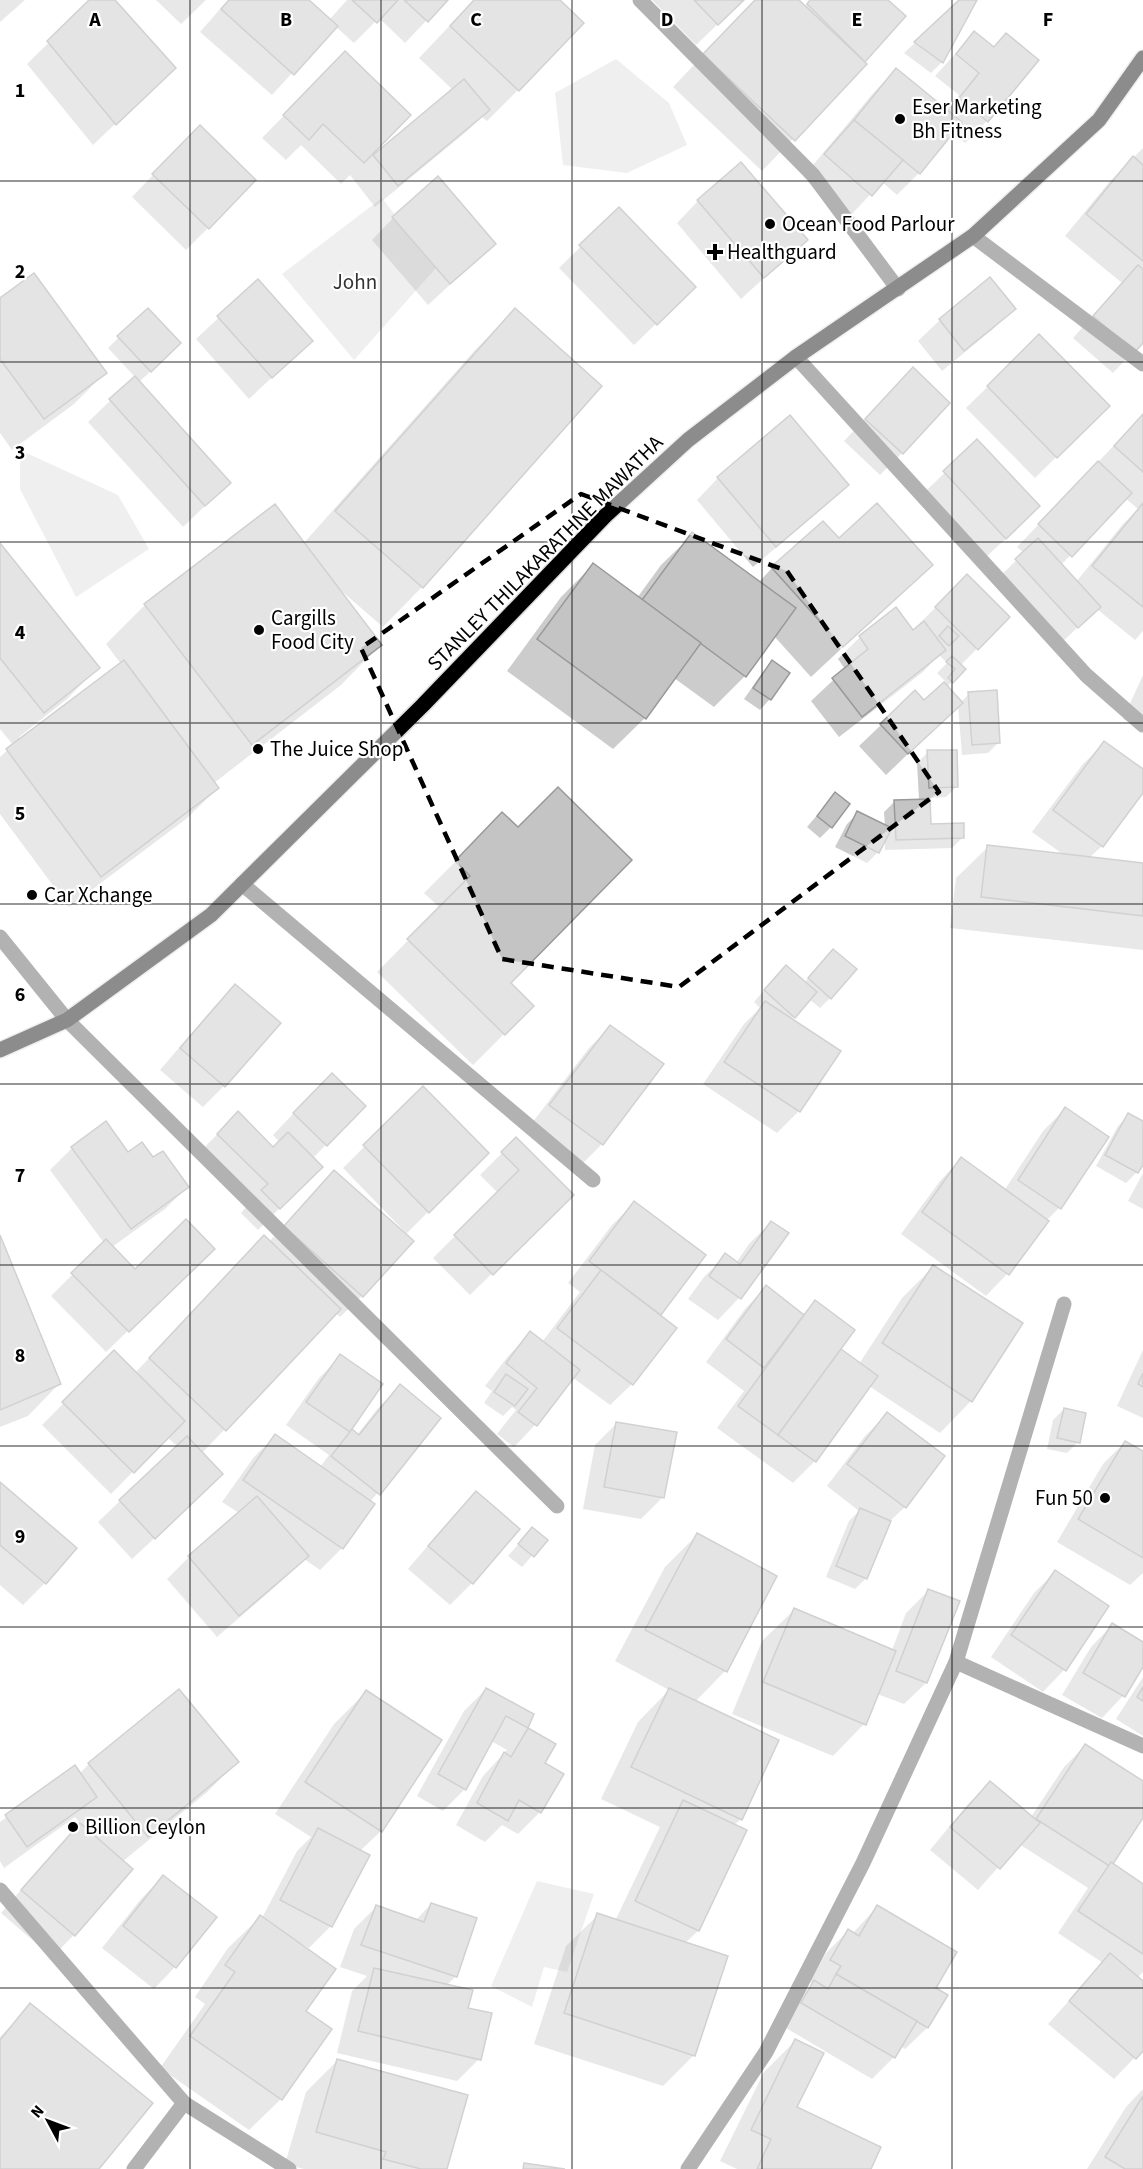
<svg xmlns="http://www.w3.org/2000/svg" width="1143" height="2169" font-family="'Source Sans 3',sans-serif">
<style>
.green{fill:#dcdcdc}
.shadow{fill:#0003;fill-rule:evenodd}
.building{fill:#c4c4c4;stroke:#999;stroke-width:1.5}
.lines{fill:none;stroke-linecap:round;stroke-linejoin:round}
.major-casing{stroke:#dbdbdb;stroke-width:18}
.minor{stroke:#555;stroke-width:15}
.major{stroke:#000;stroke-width:15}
.marked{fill:none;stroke:#000;stroke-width:4.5;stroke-dasharray:12 8;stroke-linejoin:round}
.grid{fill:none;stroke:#000;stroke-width:1.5;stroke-opacity:0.55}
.poi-dot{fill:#000;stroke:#fff;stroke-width:2}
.labels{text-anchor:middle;stroke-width:4.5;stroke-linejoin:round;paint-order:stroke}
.poi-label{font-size:21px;fill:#000;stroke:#fff;text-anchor:start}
.park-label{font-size:21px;fill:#333;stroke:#fff}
.street-label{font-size:21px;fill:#000;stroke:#fff}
.grid-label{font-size:20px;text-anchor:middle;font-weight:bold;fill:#000;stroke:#fff;stroke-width:4.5;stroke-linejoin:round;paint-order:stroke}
</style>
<rect width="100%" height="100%" fill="#fff"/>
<g class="green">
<path d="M616,59L669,103L687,145L627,173L563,165L555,93Z"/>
<path d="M382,198L436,268L354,360L282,274Z"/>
<path d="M20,450L118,495L149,549L76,597L20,489Z"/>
<path d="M537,1881L594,1894L567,1972L544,1967L532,2007L491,1986Z"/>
</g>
<g class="shadow">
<path d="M0,0H25L0,22Z"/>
<path d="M92,0H113L152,89L93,145L27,64Z"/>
<path d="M156,0H206L181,24Z"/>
<path d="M228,0H306L329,20L347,0H446L405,43L379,18L354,43L335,26L272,95L200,32Z"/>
<path d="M474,0H558L518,90L487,121L482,117L466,132L375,207L350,175L341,184L301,145L286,160L262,138L345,53L374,155L453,90L419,58Z"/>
<path d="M652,0H743L696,45Z"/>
<path d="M756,0H797L804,7L810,0H885L904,17L863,62L865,64L762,171L673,87Z"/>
<path d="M961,0H975L942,62L931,73L904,53Z"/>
<path d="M974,33L993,48L1037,60L987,121L965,143L953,132L919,173L897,195L882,182L850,216L803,177L875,91L896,70L946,111L959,95L935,76Z"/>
<path d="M1143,148V341L1113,373L1073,338L1122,283L1065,236L1111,180Z"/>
<path d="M178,149L208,228L186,250L132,197Z"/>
<path d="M698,201L806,240L741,299L677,223Z"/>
<path d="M619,209L694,287L634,345L559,268Z"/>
<path d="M393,218L494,244L428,305L372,240Z"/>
<path d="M258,281L311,341L249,399L196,339Z"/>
<path d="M0,300L105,373L74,404L12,450L0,433Z"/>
<path d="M1014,309L992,330L942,371L918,341L940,320Z"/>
<path d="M515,310L600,386L422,587L383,627L338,588L380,645L341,685L214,783L218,788L186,819L69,907L0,814V757L13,745L0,729V545L98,667L67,699L19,737L21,739L121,664L106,644L145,605L303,544L476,349Z"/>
<path d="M1039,336L1108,406L1035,478L966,408Z"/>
<path d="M119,337L169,354L139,382L229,483L183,527L88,422L135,377L108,348Z"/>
<path d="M891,391L902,453L880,475L844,441Z"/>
<path d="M1143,415V631L1135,640L1097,609L1056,648L994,582L1024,553L1017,547ZM1125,498L1138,509L1123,524L1076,582L1061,565Z"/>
<path d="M977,441L1017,528L984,559L923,494Z"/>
<path d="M718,478L847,485L825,506L753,567L697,500Z"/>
<path d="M693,534L759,582L772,568L839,540L931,565L811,677L774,636L745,676L714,707L674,678L645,718L613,749L507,671L561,597L593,565L637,598L661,565Z"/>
<path d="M967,576L1008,617L960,666L964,669L947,687L961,702L969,694L999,742L988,753L962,755L958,706L886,775L859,746L881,725L924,702L937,690L945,681L937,673L947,663L939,655L923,672L839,737L811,701L845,669L838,659L860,637L895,609L912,631Z"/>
<path d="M772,662L770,699L760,710L744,699L762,673Z"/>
<path d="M1143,675V729L1123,719Z"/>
<path d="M1104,743L1143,771V790L1102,846L1089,858L1143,865V950L950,928L956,878L988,847L1064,855L1032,832L1083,764Z"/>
<path d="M928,752L957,786L946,797L929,798V826L963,837L952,848L885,850V838L878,852L867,863L835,847L847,824L858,813L885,827L884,812L895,801L919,800L917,763Z"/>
<path d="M835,794L831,827L820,838L807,827Z"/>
<path d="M471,846L509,983L532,1006L473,1065L377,972L440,908L424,893Z"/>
<path d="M822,961L830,998L820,1008L809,999L791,1020L839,1052L799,1111L777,1133L703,1084L744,1024L760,1008L754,1002L775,978L804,983Z"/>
<path d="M235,986L224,1086L203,1107L160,1070L213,1008Z"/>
<path d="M611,1026L662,1065L602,1144L580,1166L529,1127L589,1048Z"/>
<path d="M423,1088L487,1153L405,1235L362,1296L340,1317L336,1313L202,1453L200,1496L132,1559L98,1522L177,1446L167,1437L111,1494L42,1425L114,1352L135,1373L233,1269L269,1242L334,1172L404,1234L406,1233L343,1168Z"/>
<path d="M310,1096L364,1106L312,1159L321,1167L258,1230L241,1213L247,1206L196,1156L238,1113L273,1149L280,1143L273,1135Z"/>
<path d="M1065,1109L1059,1208L1046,1221L1007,1274L986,1296L901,1234L940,1181L961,1159L1004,1191L1043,1131Z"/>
<path d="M1129,1115L1143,1123V1161L1137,1172L1126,1183L1096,1166L1118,1126Z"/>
<path d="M516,1139L572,1195L470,1295L433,1258L498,1193L480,1175Z"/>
<path d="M72,1148L128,1154L187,1187L165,1209L112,1247L135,1271L191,1270L106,1352L51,1296L104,1243L50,1170Z"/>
<path d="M1143,1173V1209L1128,1201Z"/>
<path d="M634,1203L704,1256L658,1315L632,1384L610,1405L572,1377L535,1425L514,1447L497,1434L516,1410L512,1407L503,1416L484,1403L492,1391L485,1386L509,1355L531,1333L542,1342L580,1292L568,1283L612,1225Z"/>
<path d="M771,1222L786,1233L739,1298L718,1320L688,1299L704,1277L726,1255L736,1263L749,1244Z"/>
<path d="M0,1239L59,1384L28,1416L0,1427Z"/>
<path d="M933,1267L971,1401L940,1433L869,1386L815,1461L793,1483L717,1428L744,1391L706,1362L745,1309L766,1287L802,1315L815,1302L839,1349L859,1364L902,1298Z"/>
<path d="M1143,1350V1418L1117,1406Z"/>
<path d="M341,1356L350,1429L357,1435L378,1408L400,1386L439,1419L370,1502L342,1548L320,1570L304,1559L285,1578L217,1637L167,1579L189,1557L239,1513L222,1502L254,1457L275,1436L320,1467L329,1455L286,1425L319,1378Z"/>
<path d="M1064,1409L1078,1442L1067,1453L1047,1449L1053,1420Z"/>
<path d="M887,1414L905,1507L889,1522L866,1578L855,1589L826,1577L849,1521L859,1511L827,1486L865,1436Z"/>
<path d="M617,1423L663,1497L641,1519L583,1509L595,1445Z"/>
<path d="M1125,1442L1143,1453V1573L1130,1585L1057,1542L1103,1464Z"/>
<path d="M0,1484L75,1548L45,1583L23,1605L0,1585Z"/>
<path d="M476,1493L518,1529L472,1583L450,1605L408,1569L454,1515Z"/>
<path d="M532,1529L546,1540L522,1567L508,1556Z"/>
<path d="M697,1535L775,1577L725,1671L695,1702L741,1819L734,1825L745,1830L698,1931L685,1943L694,2055L663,2086L534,2044L566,1946L598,1915L615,1921L660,1827L601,1799L638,1722L669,1690L615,1661L665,1567Z"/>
<path d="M1055,1572L1107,1607L1064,1670L1043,1692L991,1657L1034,1593Z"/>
<path d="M928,1591L926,1683L904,1704L877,1694L864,1724L833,1756L732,1714L762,1641L794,1610L892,1650L906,1613Z"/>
<path d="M1112,1625L1143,1644V1664L1123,1696L1102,1718L1062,1695L1091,1647Z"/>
<path d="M1143,1677V1736L1116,1719Z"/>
<path d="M486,1689L532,1715L526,1728L554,1744L543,1764L540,1812L518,1834L502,1825L485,1842L456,1825L483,1776L507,1750L491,1741L465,1789L443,1811L417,1796L464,1711Z"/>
<path d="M366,1692L381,1831L360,1851L331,1926L309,1948L300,1943L299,1944L304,2011L281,2099L249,2130L160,2068L205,2004L195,1997L228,1948L260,1917L262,1918L297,1851L311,1837L275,1814L334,1724Z"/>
<path d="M1085,1746L1143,1783V1815L1111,1864L1143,1886V1972L1137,1978L1143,1983V2049L1114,2079L1048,2024L1103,1963L1058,1933L1088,1888L1019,1844L978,1890L930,1850L968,1804L990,1783L1031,1817L1064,1767Z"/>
<path d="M237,1762L206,1793L122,1862L131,1869L74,1935L52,1957L1,1913L58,1847L81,1824L75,1817L4,1868L0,1861V1822L74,1767L79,1774L89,1764Z"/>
<path d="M163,1877L175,1967L154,1989L102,1948L141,1899Z"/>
<path d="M431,1904L475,1919L455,1977L446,1986L466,2009L479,2059L457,2081L337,2053L352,1991L367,1976L340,1967L354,1929L376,1907L415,1921Z"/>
<path d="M877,1907L934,1989L946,1996L927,2028L905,2049L900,2046L894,2057L872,2079L781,2025L793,2004L813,1984L810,1982L826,1953L848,1931L852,1934Z"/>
<path d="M31,2005L97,2169H0V2037Z"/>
<path d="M795,2041V2108L869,2169H737L720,2161L764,2072Z"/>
<path d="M338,2060L445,2169H304L285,2164L306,2092Z"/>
<path d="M1143,2089V2169H1087L1126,2107Z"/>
</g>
<g class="building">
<path d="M89,0H115L176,68L116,125L47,41Z"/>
<path d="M229,0H309L338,26L294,75L221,9Z"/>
<path d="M352,0H398L377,23Z"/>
<path d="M404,0H448L428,22Z"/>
<path d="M474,0H560L584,23L519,91L450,26Z"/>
<path d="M694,0H744L718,25Z"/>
<path d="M755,0H799L867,64L795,141L703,54Z"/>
<path d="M810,0H888L906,16L865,62L807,4Z"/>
<path d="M959,0H977L943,63L914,42Z"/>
<path d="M974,31L994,47L1006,33L1039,60L988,122L959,98L979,73L956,54Z"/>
<path d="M345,51L411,115L364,163L323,124L309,140L283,115Z"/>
<path d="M896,68L962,122L920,174L854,120Z"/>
<path d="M464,79L490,110L398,186L373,155Z"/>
<path d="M854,120L903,160L872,196L824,154Z"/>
<path d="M200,125L256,180L209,229L152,174Z"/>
<path d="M1133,156L1143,165V261L1086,214Z"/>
<path d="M741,162L808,240L764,278L697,200Z"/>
<path d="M438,176L496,244L450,284L392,217Z"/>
<path d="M619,207L696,287L657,325L579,245Z"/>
<path d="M1138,265L1143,269V343L1135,352L1093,316Z"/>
<path d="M34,273L107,373L44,419L0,359V298Z"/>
<path d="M990,277L1016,309L964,351L939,319Z"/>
<path d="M258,279L313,341L272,378L217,316Z"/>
<path d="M148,308L181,343L151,372L117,336Z"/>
<path d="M515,308L602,386L423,588L335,511Z"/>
<path d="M1039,334L1110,406L1057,458L987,386Z"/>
<path d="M913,367L950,403L903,454L865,419Z"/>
<path d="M135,376L231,483L205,506L109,399Z"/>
<path d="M1143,414V472L1114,446Z"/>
<path d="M790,415L849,485L776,547L717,477Z"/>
<path d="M977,439L1040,506L1006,539L943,471Z"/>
<path d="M1098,461L1132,493L1072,557L1038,524Z"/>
<path d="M877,503L933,565L843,647L771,567L823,521L839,538Z"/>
<path d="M1143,503V607L1092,566Z"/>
<path d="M275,504L382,645L252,745L144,604Z"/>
<path d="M692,532L796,608L746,677L642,600Z"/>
<path d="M1038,538L1101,607L1078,628L1015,559Z"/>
<path d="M0,543L100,668L44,713L0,658Z"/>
<path d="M593,563L701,643L646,719L537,639Z"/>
<path d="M967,574L1010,617L978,650L935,607Z"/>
<path d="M896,607L913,630L924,621L946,650L862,717L832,678L868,649L859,636Z"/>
<path d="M948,626L959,636L949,646L939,636Z"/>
<path d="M952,656L966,669L953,683L948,678L955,669L946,662Z"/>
<path d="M124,660L219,788L101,877L6,749Z"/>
<path d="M772,660L790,673L771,700L753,688Z"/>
<path d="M944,682L963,703L908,754L880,724L915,690L924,700Z"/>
<path d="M997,690L1000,743L972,745L968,692Z"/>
<path d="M1104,741L1143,769V793L1103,847L1053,810Z"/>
<path d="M927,750H957L958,787L929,788Z"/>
<path d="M558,787L632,860L511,983L534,1006L505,1035L407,939L470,876L455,861L502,812L518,827Z"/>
<path d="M835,792L850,804L832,828L817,816Z"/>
<path d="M930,799L931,824L964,823V838L896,840L894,800Z"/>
<path d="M857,811L892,828L879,853L845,836Z"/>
<path d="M987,845L1143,863V916L981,897Z"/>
<path d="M833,949L857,969L831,999L808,978Z"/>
<path d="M786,965L817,992L795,1018L764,990Z"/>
<path d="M235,984L281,1023L225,1087L180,1048Z"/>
<path d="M765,1001L841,1051L800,1112L724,1062Z"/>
<path d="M610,1025L664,1064L603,1145L549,1105Z"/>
<path d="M332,1073L366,1106L327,1146L293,1113Z"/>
<path d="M423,1086L489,1153L429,1213L363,1145Z"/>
<path d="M1065,1107L1109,1137L1061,1209L1018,1180Z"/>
<path d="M238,1111L273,1147L288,1132L323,1167L280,1209L261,1190L268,1184L217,1134Z"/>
<path d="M1128,1113L1143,1121V1165L1138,1173L1105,1155Z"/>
<path d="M106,1121L128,1152L142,1142L153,1157L163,1151L189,1187L131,1229L71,1147Z"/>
<path d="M516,1137L574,1195L493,1275L454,1235L519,1170L501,1152Z"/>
<path d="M961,1157L1049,1221L1009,1275L922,1212Z"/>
<path d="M334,1170L414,1241L363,1297L284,1226Z"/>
<path d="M634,1201L706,1255L661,1315L589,1261Z"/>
<path d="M186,1219L215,1249L129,1332L71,1273L106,1239L135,1269Z"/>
<path d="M771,1221L789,1233L741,1299L709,1276L725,1253L740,1264Z"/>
<path d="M0,1235L61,1384L0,1410Z"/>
<path d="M264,1235L341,1309L226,1431L149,1358Z"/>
<path d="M933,1265L1023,1323L972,1402L882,1343Z"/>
<path d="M601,1270L677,1328L633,1385L557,1328Z"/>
<path d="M766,1285L804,1315L764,1368L726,1339Z"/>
<path d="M815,1300L855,1330L778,1435L738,1406Z"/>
<path d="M530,1331L580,1370L537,1426L518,1412L537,1388L506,1363Z"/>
<path d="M841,1349L878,1376L816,1462L778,1435Z"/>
<path d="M114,1350L185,1421L134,1473L62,1402Z"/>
<path d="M340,1354L383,1384L350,1432L306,1402Z"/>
<path d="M1143,1373V1387L1138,1384Z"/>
<path d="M506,1374L528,1389L515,1406L494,1392Z"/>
<path d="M400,1384L441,1418L380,1495L331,1456L352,1429L359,1435Z"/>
<path d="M1064,1408L1086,1413L1080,1443L1057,1438Z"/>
<path d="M887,1412L945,1456L906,1508L847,1464Z"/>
<path d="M616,1422L677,1432L664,1498L604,1487Z"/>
<path d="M275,1434L375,1504L343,1549L243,1480Z"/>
<path d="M187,1436L223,1474L155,1539L119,1500Z"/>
<path d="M1125,1441L1143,1451V1558L1078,1519Z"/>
<path d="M0,1482L77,1548L46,1584L0,1545Z"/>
<path d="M476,1491L520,1529L473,1584L428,1546Z"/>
<path d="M257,1496L309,1556L239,1616L188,1556Z"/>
<path d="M860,1508L891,1521L867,1579L836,1566Z"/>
<path d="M532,1527L548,1540L534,1557L518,1544Z"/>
<path d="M697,1533L777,1576L727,1672L645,1630Z"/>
<path d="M1055,1570L1109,1606L1066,1671L1011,1635Z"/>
<path d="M928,1589L960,1601L927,1683L896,1671Z"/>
<path d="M794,1608L896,1651L866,1725L763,1682Z"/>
<path d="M1112,1623L1143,1642V1667L1125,1697L1083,1673Z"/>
<path d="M1143,1687V1701L1137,1697Z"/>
<path d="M486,1688L534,1714L528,1728L506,1716L466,1790L438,1774Z"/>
<path d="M669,1688L779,1740L742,1820L631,1767Z"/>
<path d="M179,1689L239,1762L148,1837L88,1763Z"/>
<path d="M366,1690L442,1740L382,1832L305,1782Z"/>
<path d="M528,1728L556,1744L545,1763L564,1774L541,1813L519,1800L508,1821L477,1803L504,1752L511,1757Z"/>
<path d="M1085,1744L1143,1781V1818L1111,1867L1036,1819Z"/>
<path d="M75,1765L97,1797L27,1847L5,1815Z"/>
<path d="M990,1781L1040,1823L1000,1869L950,1827Z"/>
<path d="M683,1800L747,1830L699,1931L635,1901Z"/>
<path d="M80,1823L133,1869L75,1936L21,1890Z"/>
<path d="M318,1828L370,1855L332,1927L280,1900Z"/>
<path d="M1111,1862L1143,1884V1954L1078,1911Z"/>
<path d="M163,1875L217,1917L176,1968L123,1926Z"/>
<path d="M431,1903L477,1918L457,1977L361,1945L376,1905L424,1922Z"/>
<path d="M877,1905L957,1952L936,1988L948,1995L928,2028L836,1974L841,1966L830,1960L848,1929L859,1936Z"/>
<path d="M597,1913L728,1956L695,2056L564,2013Z"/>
<path d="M260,1915L336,1969L306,2011L332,2029L282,2100L190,2036L235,1972L225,1965Z"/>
<path d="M1110,1953L1143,1981V2051L1136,2059L1069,2001Z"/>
<path d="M374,1968L473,1990L468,2008L492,2013L481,2060L358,2031Z"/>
<path d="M836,1974L917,2021L895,2058L801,2003L814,1980L828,1989Z"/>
<path d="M30,2003L153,2103L99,2169H0V2040Z"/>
<path d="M795,2039L824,2053L797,2107L881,2147L871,2169H757L771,2139L751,2130Z"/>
<path d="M337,2059L468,2095L447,2169H421L383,2159L386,2152L316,2132Z"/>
<path d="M1143,2096V2169H1125L1105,2157Z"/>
<path d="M524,2163L565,2169H523Z"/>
</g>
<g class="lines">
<g class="major-casing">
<path id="major" d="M0,1050L67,1020L211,915L423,705L605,516L688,440L796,357L973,236L1099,120L1143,58"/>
</g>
<g class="minor">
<path d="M640,0L813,175L898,289"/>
<path d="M973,236L1143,364"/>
<path d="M796,357L1086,675L1143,725"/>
<path d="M242,884L593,1180"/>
<path d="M0,937L67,1020L557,1506"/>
<path d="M956,1662L1143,1746"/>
<path d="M0,1890L184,2103L289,2169"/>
<path d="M134,2169L184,2103"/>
<path d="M688,2169L766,2052L863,1863L956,1662L1064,1304"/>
</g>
<use href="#major" class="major"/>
</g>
<path d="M0 0H1143V2169H0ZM581,494L787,571L939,792L679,987L502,959L361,648Z" fill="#fff" fill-opacity=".55" fill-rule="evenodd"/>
<path class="marked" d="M581,494L787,571L939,792L679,987L502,959L361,648Z"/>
<path class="grid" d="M190,0V2169M381,0V2169M572,0V2169M762,0V2169M952,0V2169M0,181H1143M0,362H1143M0,542H1143M0,723H1143M0,904H1143M0,1084H1143M0,1265H1143M0,1446H1143M0,1627H1143M0,1808H1143M0,1988H1143"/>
<g class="poi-dot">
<circle cx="900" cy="119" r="6"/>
<circle cx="770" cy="224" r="6"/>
<path d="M712 243h6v6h6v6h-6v6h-6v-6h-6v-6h6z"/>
<circle cx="259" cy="630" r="6"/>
<circle cx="258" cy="749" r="6"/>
<circle cx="32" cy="895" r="6"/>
<circle cx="1105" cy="1498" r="6"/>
<circle cx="73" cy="1827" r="6"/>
</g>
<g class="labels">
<g class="poi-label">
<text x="912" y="114">Eser Marketing<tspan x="912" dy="24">Bh Fitness</tspan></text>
<text x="782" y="231">Ocean Food Parlour</text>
<text x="727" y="259">Healthguard</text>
<text x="271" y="625">Cargills<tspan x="271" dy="24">Food City</tspan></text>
<text x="270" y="756">The Juice Shop</text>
<text x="44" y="902">Car Xchange</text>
<text x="1093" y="1505" text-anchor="end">Fun 50</text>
<text x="85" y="1834">Billion Ceylon</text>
</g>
<g class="park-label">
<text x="355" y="289">John</text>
</g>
<g class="street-label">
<text transform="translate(545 553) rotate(-45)" y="7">STANLEY THILAKARATHNE MAWATHA</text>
</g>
</g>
<g class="grid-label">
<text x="95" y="26">A</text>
<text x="286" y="26">B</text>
<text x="476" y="26">C</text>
<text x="667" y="26">D</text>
<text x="857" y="26">E</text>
<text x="1048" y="26">F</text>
<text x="20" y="97">1</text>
<text x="20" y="278">2</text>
<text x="20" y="459">3</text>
<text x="20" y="639">4</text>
<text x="20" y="820">5</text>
<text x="20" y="1001">6</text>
<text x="20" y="1182">7</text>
<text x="20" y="1362">8</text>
<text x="20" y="1543">9</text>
</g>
<g transform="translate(48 2121) rotate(311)" stroke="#ffffff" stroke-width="4.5" paint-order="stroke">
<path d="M0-4.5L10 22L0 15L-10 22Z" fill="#000000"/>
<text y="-9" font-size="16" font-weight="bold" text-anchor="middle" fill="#000000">N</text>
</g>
</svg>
